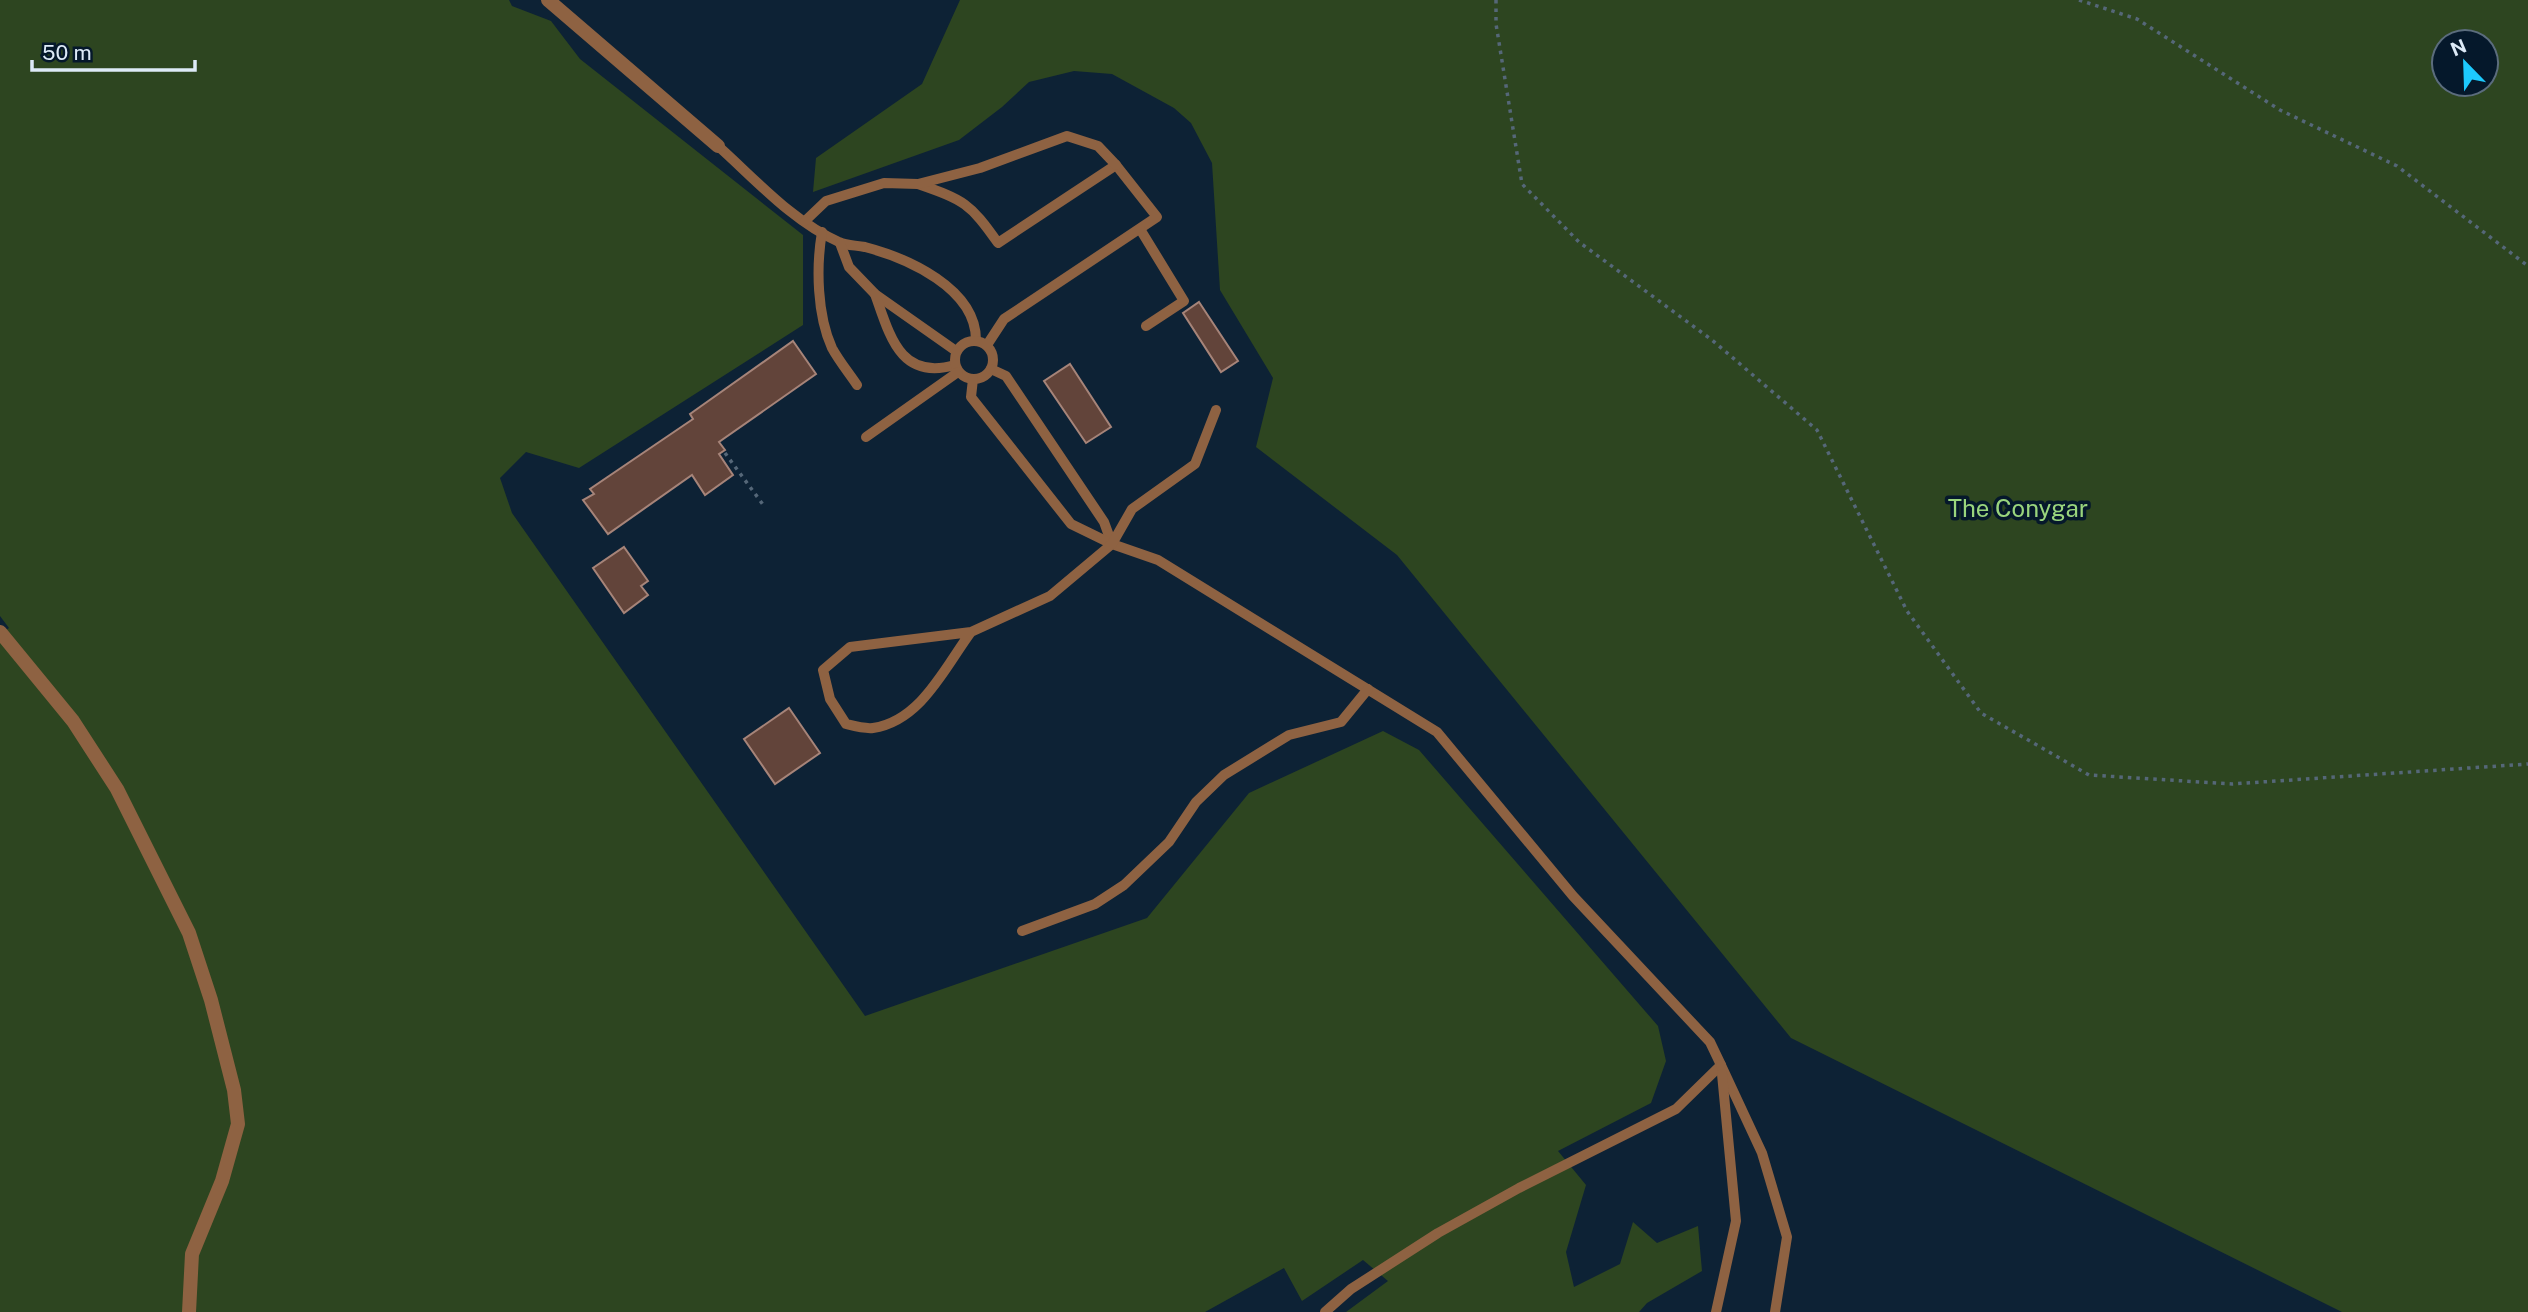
<svg xmlns="http://www.w3.org/2000/svg" width="2528" height="1312" font-family="'Public Sans',sans-serif">
<style>
.green{fill:#2d4520;fill-rule:evenodd}
.building{fill:#62443a;stroke:#a68479;stroke-width:2}
.lines{fill:none;stroke-linecap:round;stroke-linejoin:round}
.path{stroke:#556778;stroke-width:3.5;stroke-dasharray:3.5 5;stroke-linecap:butt}
.service{stroke:#8e6242;stroke-width:10}
.minor{stroke:#8e6242;stroke-width:14}
.labels{text-anchor:middle;stroke-width:7;stroke-linejoin:round;paint-order:stroke}
.park-label{font-size:24px;fill:#9ad57d;stroke:#05182b}
</style>
<rect width="100%" height="100%" fill="#0d2235"/>
<g class="green">
<path d="M0,0H509L512,6L551,21L580,59L803,235V325L579,468L526,452L500,478L512,513L865,1016L1147,918L1249,793L1383,731L1419,750L1658,1026L1666,1061L1651,1103L1558,1151L1586,1185L1566,1252L1574,1287L1620,1264L1633,1222L1657,1243L1698,1226L1702,1271L1647,1303L1639,1312H1346L1388,1281L1363,1260L1302,1301L1284,1268L1205,1312H0V634L9,628L0,616Z"/>
<path d="M960,0H2528V1312H2342L1791,1038L1397,555L1256,447L1273,378L1220,290L1212,163L1191,123L1174,108L1112,74L1074,71L1029,82L1002,107L959,140L813,192L816,158L922,84ZM2444,42H2486V84H2444Z"/>
</g>
<g class="building">
<path d="M1199,302L1238,361L1221,372L1183,313Z"/>
<path d="M793,341L816,374L719,442L725,450L719,454L733,475L705,495L692,475L608,534L583,500L594,494L590,489L693,419L690,414Z"/>
<path d="M1070,364L1111,427L1086,443L1044,381Z"/>
<path d="M624,547L648,581L641,586L648,595L624,613L593,568Z"/>
<path d="M789,708L820,753L775,784L744,739Z"/>
</g>
<g class="lines">
<g class="path">
<path d="M1496,0V24L1522,184L1579,242L1712,340L1817,430L1907,611L1981,713L2089,775L2232,784L2528,764"/>
<path d="M2079,0L2137,19L2280,110L2397,166L2528,266"/>
<path d="M725,453L764,506"/>
</g>
<g class="service">
<path d="M718,146C755,179 793,222 839,242C847,246 856,245 865,247C907,258 976,288 976,340"/>
<path d="M918,184C964,200 970,203 998,243L1116,165L1157,217L1004,319L987,345"/>
<path d="M805,221L826,201L884,183L918,184L980,168L1067,136L1098,146L1116,165"/>
<path d="M1140,229L1184,301L1146,326"/>
<path d="M822,232C816,267 817,315 832,348C839,361 849,373 857,385"/>
<path d="M840,243L849,267L875,294L956,351"/>
<path d="M875,294C890,336 900,381 955,365"/>
<circle cx="974" cy="360" r="19"/>
<path d="M991,369L1006,376L1104,522L1112,544"/>
<path d="M973,379L971,397L1071,524L1112,544L1158,560L1437,732L1573,896L1710,1042L1721,1065L1676,1109L1519,1188L1438,1233L1351,1289L1325,1312"/>
<path d="M866,437L958,372"/>
<path d="M971,632C945,667 921,721 873,728C865,729 854,726 846,724L830,699L823,670L850,647L971,632L1050,596L1112,544L1132,509L1195,464L1216,410"/>
<path d="M1022,931L1095,904L1124,885L1169,842L1196,802L1224,775L1289,735L1341,722L1368,689"/>
<path d="M1721,1065L1762,1153L1787,1237L1775,1312"/>
<path d="M1716,1312L1736,1221L1722,1074"/>
</g>
<g class="minor">
<path d="M548,0L718,146"/>
<path d="M0,632L73,721L117,789L189,933L211,1000L234,1090L238,1124L222,1181L192,1254L189,1312"/>
</g>
</g>
<g class="labels">
<g class="park-label">
<text x="2018" y="517">The Conygar</text>
</g>
</g>
<g transform="translate(2465 63) rotate(337)"><circle r="33" fill="#05182b" stroke="#5b6c7d" stroke-width="2"/>
<path d="M0-5L12 26L0 18L-12 26Z" fill="#1dc9fd"/>
<text y="-10" font-size="19" font-weight="bold" text-anchor="middle" fill="#ddeaf7">N</text>
</g>
<path d="M32 60v10h163v-10" fill="none" stroke="#ddeaf7" stroke-width="3.5"/>
<text x="42" y="60" font-size="21" fill="#ddeaf7" stroke="#05182b" stroke-width="5" paint-order="stroke">50 m</text>
</svg>
